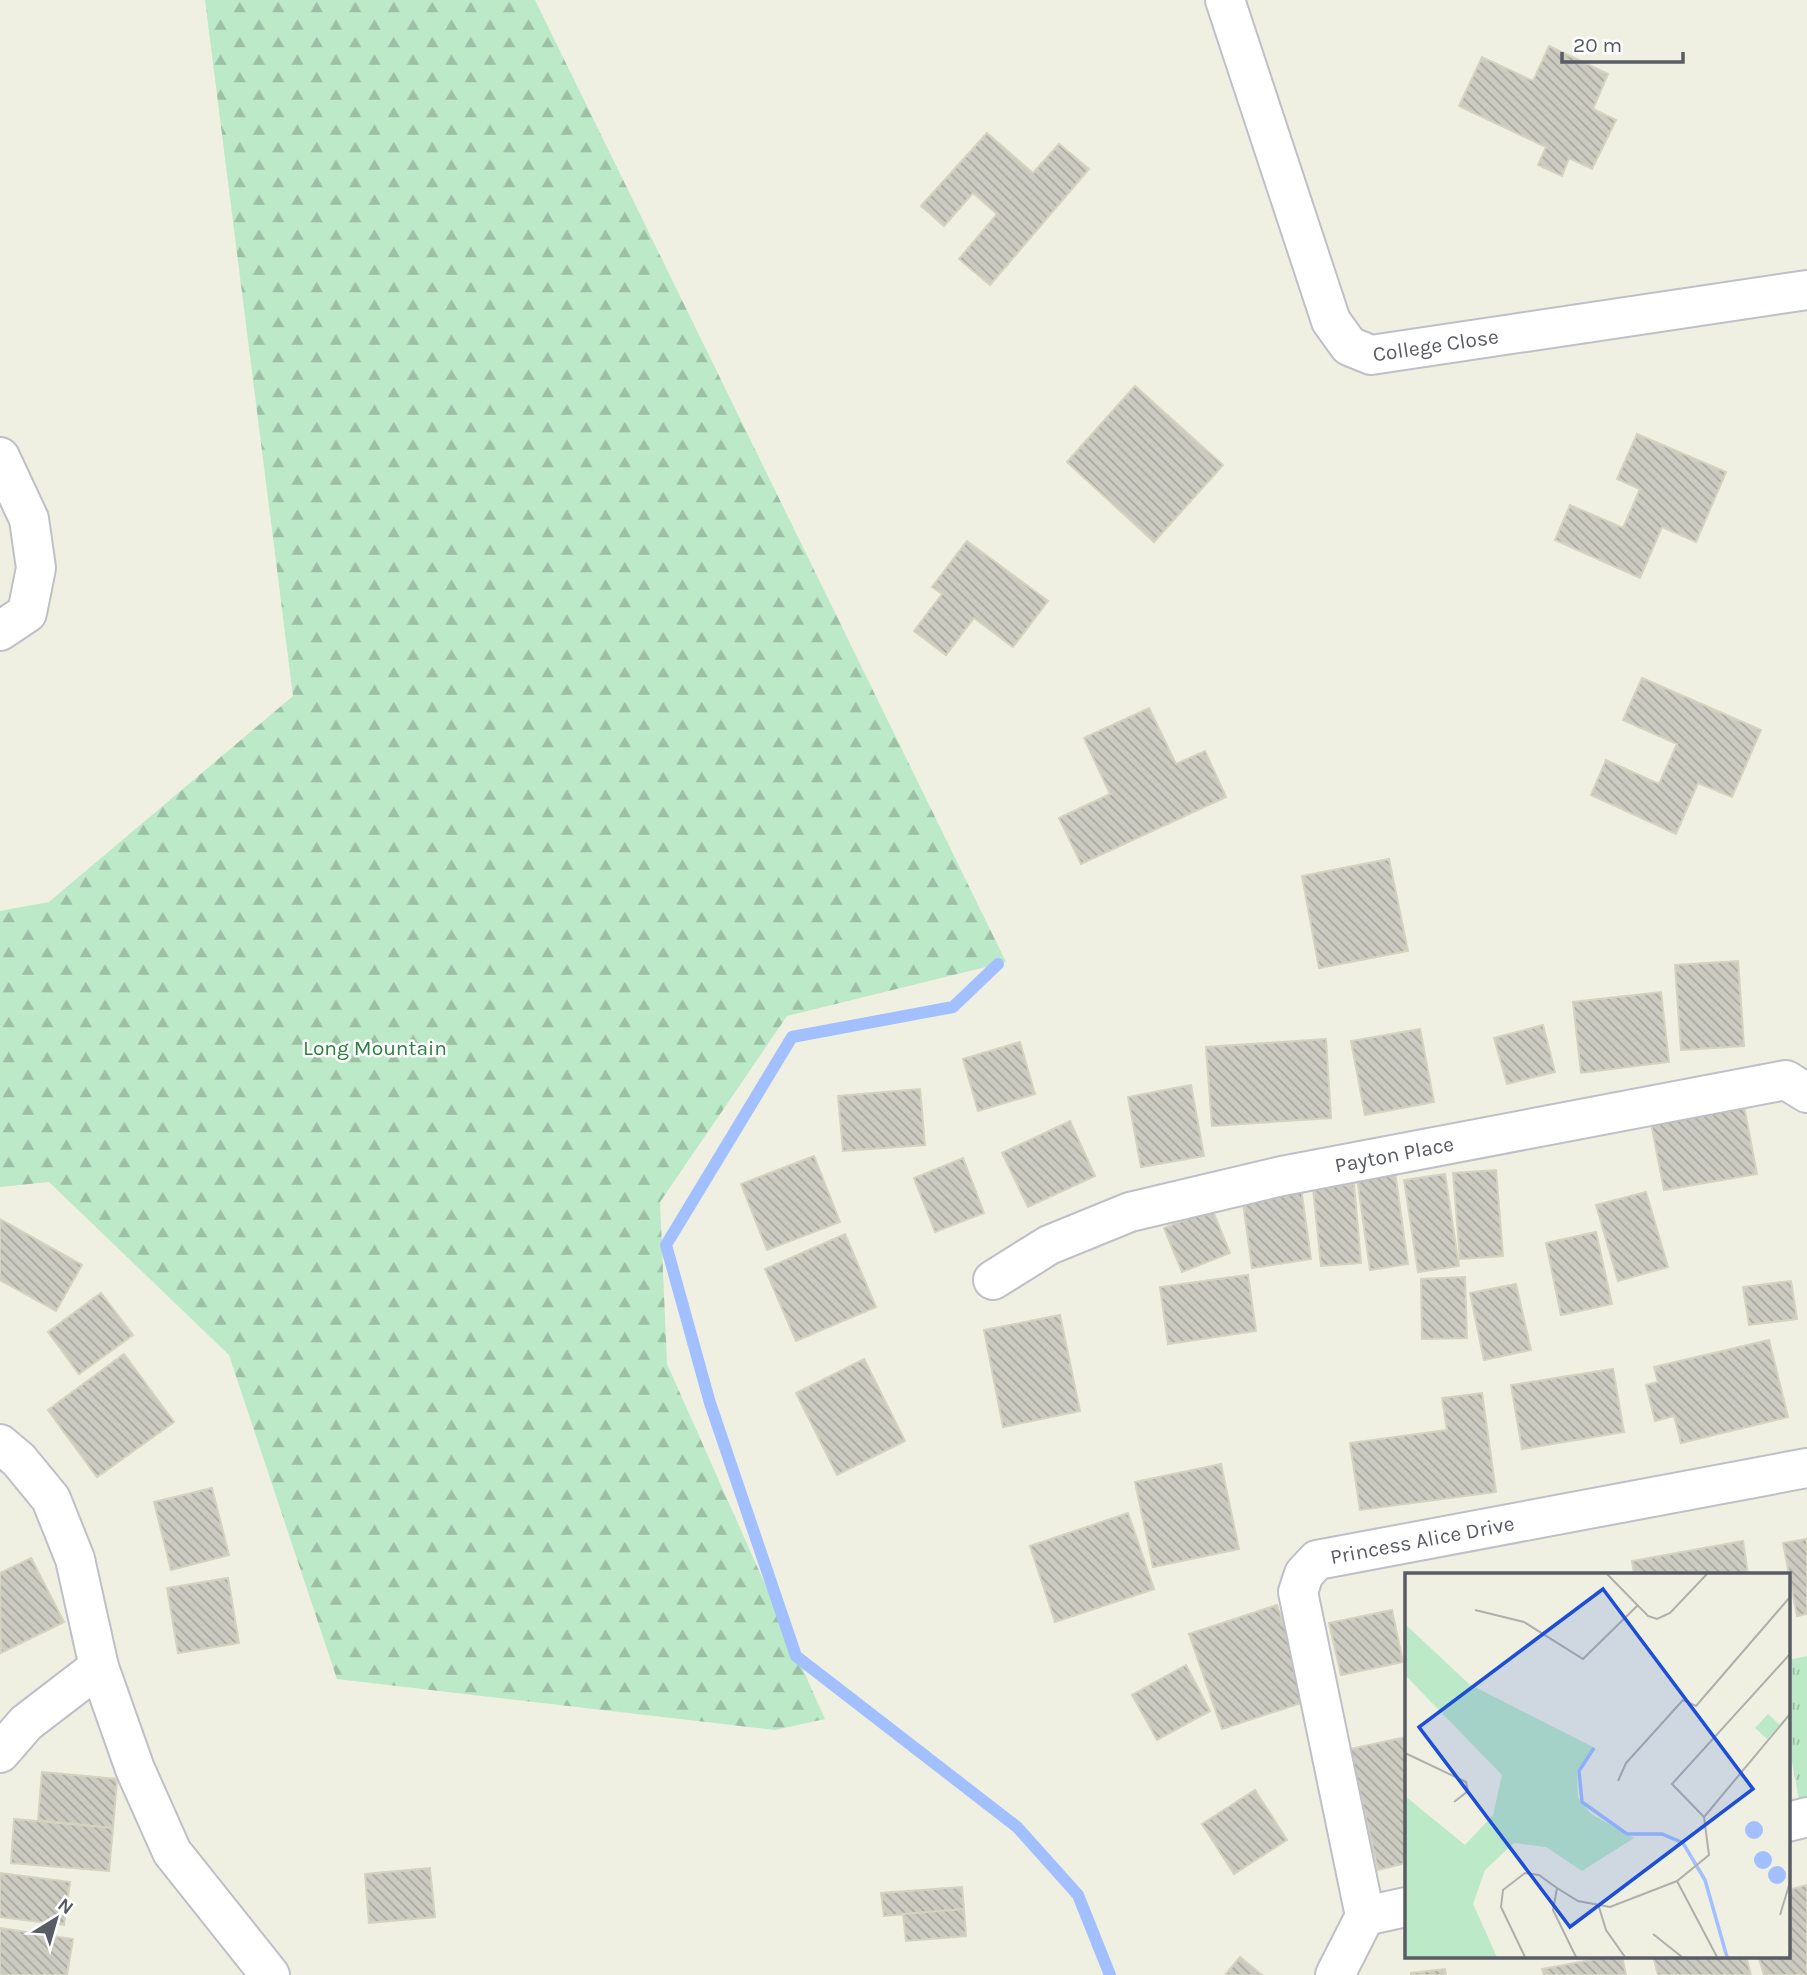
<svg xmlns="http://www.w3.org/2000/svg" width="1807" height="1975" font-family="Karla,sans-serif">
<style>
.grass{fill:url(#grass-tufts)}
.forest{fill:url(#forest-firs)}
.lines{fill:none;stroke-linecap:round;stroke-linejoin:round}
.stream{stroke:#a2c0ff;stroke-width:12}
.building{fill:url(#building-back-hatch);stroke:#d4d3c0;stroke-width:2}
.minor-casing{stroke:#bfc0c7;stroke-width:42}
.minor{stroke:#fff;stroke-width:38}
.labels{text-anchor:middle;stroke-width:5;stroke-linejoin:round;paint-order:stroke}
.street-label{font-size:21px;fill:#5a5c65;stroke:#fff}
.park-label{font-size:21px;fill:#2b8244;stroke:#fff}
.inset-river{fill:none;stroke:#a2c0ff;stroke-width:3.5}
.inset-road{fill:none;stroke:#afb0ac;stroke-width:2}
.view{fill:#1d4ed8;fill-opacity:0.15;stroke:#1d4ed8;stroke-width:3.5}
.inset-edge{fill:none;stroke:#5a5c65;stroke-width:3.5}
</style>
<defs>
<pattern id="grass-tufts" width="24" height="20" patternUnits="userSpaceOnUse" patternTransform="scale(1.75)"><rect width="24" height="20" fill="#bce9c7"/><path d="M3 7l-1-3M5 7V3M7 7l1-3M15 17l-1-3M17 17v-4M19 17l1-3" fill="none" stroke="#9cc0a5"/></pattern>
<pattern id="forest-firs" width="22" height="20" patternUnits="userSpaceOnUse" patternTransform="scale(1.75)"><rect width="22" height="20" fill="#bce9c7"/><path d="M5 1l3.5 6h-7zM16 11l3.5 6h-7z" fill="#9cc0a5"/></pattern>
<pattern id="building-back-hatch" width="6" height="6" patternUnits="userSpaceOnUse" patternTransform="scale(1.75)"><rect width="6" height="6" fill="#cccbc1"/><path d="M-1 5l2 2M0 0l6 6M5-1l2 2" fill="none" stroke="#a9a8a0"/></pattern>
</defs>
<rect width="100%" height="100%" fill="#efefe2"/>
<path class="grass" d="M1807,1656V1799L1799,1800L1788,1739V1660Z"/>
<path class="forest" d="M205,0H535L1006,962L787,1016L660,1202L667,1364L825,1719L775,1730L337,1679L229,1355L49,1182L0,1187V911L49,902L293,696Z"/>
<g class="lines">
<path class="stream" d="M998,964L953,1007L792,1037L666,1245L710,1403L796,1656L1017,1827L1078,1895L1110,1975"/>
</g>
<g class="building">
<path d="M1549,46L1608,74L1593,109L1616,120L1592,169L1569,158L1562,176L1538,165L1546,147L1459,106L1482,57L1533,81Z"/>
<path d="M987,133L1033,173L1059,144L1089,169L990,285L959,259L997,214L973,193L944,226L921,206Z"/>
<path d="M1135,386L1223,465L1154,542L1067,462Z"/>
<path d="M1637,434L1726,472L1696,542L1662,527L1640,578L1555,540L1570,505L1623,528L1640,489L1617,479Z"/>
<path d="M967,541L1048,601L1013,647L974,618L946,655L914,631L942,594L932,587Z"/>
<path d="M1642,678L1761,730L1732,797L1698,783L1676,834L1591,795L1606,760L1659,784L1677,744L1623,720Z"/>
<path d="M1149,708L1176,764L1205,751L1226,797L1081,864L1059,818L1110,794L1084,738Z"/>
<path d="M1389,859L1408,951L1319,968L1302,876Z"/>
<path d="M1738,961L1744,1046L1681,1050L1675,965Z"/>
<path d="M1661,992L1669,1062L1581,1073L1573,1002Z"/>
<path d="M1543,1025L1555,1072L1507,1084L1494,1038Z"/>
<path d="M1420,1029L1434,1102L1365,1115L1351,1041Z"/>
<path d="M1326,1039L1331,1118L1212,1126L1206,1047Z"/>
<path d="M1020,1042L1035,1094L978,1111L963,1059Z"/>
<path d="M1191,1085L1204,1156L1141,1167L1128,1097Z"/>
<path d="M920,1089L925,1145L843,1151L838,1096Z"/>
<path d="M1744,1106L1757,1174L1664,1190L1651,1123Z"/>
<path d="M1070,1121L1095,1176L1028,1207L1002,1153Z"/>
<path d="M814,1156L840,1222L767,1250L741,1184Z"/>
<path d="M963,1158L984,1213L935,1232L914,1178Z"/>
<path d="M1496,1170L1503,1256L1460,1259L1453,1173Z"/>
<path d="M1395,1172L1408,1264L1370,1270L1357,1178Z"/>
<path d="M1445,1174L1459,1266L1418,1272L1404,1180Z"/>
<path d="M1354,1184L1361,1263L1321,1266L1313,1188Z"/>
<path d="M1301,1188L1311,1259L1252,1268L1242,1196Z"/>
<path d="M1646,1192L1668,1267L1618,1281L1596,1205Z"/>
<path d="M1212,1209L1230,1253L1182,1272L1164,1228Z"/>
<path d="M0,1219L82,1265L56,1311L0,1280Z"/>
<path d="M1596,1232L1612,1304L1561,1315L1546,1243Z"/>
<path d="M845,1234L876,1307L796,1341L765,1269Z"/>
<path d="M1248,1275L1256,1331L1168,1344L1160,1287Z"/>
<path d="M1465,1277L1467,1338L1422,1339L1421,1279Z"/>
<path d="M1791,1281L1797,1319L1749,1325L1743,1287Z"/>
<path d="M1516,1284L1531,1350L1484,1360L1470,1293Z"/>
<path d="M101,1293L133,1335L79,1374L48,1332Z"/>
<path d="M1060,1315L1080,1411L1003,1427L984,1330Z"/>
<path d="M1769,1340L1788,1417L1681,1443L1674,1416L1655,1421L1646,1385L1658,1382L1654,1367Z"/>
<path d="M124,1354L174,1422L97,1477L48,1410Z"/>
<path d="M864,1359L905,1441L837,1475L796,1393Z"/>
<path d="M1613,1369L1624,1432L1522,1449L1511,1385Z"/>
<path d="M1482,1393L1496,1492L1360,1510L1350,1443L1447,1430L1442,1398Z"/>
<path d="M1221,1464L1239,1549L1153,1567L1135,1482Z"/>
<path d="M212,1488L229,1555L171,1570L154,1502Z"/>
<path d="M1128,1513L1154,1589L1055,1622L1030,1546Z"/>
<path d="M1807,1539V1614L1797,1616L1783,1543Z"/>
<path d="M1743,1541L1748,1574H1634L1632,1561Z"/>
<path d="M31,1558L64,1622L1,1653L0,1573Z"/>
<path d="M228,1578L239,1643L178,1653L167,1588Z"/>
<path d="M1277,1605L1310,1700L1222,1729L1189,1634Z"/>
<path d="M1392,1610L1403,1662L1341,1675L1329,1623Z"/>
<path d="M1186,1665L1210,1711L1157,1740L1132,1695Z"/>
<path d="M1406,1737V1863L1378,1870L1350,1749Z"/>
<path d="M42,1772L117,1779L113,1828L38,1820Z"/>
<path d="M1255,1790L1287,1840L1234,1874L1202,1824Z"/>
<path d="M14,1819L113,1828L109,1871L11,1863Z"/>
<path d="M430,1868L435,1917L369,1923L365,1874Z"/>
<path d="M0,1873L70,1882L64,1925L0,1917Z"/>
<path d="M1807,1885V1975H1764L1758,1956H1788V1890Z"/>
<path d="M962,1887L964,1909L884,1916L881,1893Z"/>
<path d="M964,1909L966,1936L906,1941L903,1914Z"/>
<path d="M0,1928L73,1939L67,1975H0Z"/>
<path d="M1612,1956H1622L1626,1975H1544L1542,1969Z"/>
<path d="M1653,1956H1746L1751,1975H1658Z"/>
<path d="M1240,1957L1262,1975H1225Z"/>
<path d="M1445,1969L1446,1975H1411V1973Z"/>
</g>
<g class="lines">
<g class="minor-casing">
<g id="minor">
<path id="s1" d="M1225,0L1331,321L1349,346L1371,355L1807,290"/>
<path d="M0,457L29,519L36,568L27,613L0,631"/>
<path id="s2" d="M993,1280L1049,1245L1130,1212L1282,1176L1786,1080L1807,1093"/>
<path d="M0,1444L19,1460L51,1499L75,1559L99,1667"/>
<path d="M0,1753L26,1723L99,1667L135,1769L172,1852L270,1975"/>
<path d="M1788,1822L1807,1817"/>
<path id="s3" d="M1365,1916L1298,1592L1304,1574L1317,1560L1807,1468"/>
<path d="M1365,1916L1406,1907"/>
<path d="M1335,1975L1365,1916"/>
</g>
</g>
<use href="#minor" class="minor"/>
</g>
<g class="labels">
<g class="street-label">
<text dy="7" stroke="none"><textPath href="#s1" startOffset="458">College Close</textPath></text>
<text dy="7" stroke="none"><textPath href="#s2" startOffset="424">Payton Place</textPath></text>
<text dy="7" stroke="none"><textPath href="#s3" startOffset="476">Princess Alice Drive</textPath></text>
</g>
<g class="park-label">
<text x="375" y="1055">Long Mountain</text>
</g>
</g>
<g transform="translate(1405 1573)">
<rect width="385" height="385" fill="#efefe2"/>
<path d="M363,141L375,152L362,166L350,155Z" fill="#bce9c7"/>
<path d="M0,51L64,111L190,175L172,197L173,225L186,241L229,265L177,298L141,274L109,270L80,297L68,331L92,384H0V223L60,272L88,242L97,202L0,102Z" fill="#bce9c7"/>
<path d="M340 257a9 9 0 1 1 18 0a9 9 0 1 1-18 0ZM349 287a9 9 0 1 1 18 0a9 9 0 1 1-18 0ZM363 302a9 9 0 1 1 18 0a9 9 0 1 1-18 0Z" fill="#a2c0ff"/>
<path class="inset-river" d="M189,175L174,198L177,229L222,261H257L278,270L300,307L322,384"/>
<path class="inset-road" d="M202,1L243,43L252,46L265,40L302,1M70,37L119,49L178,86L232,33M0,180L61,209L63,218L49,229M213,208L221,190L278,127L291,133L385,24M299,244L267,211L385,81M299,244L385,141M272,308L312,384M194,334L201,357L220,384M375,342L385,309M248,361L277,384M120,384L96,334L98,317L120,300L134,302L152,315M171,384L148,337L152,315L173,328L205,334L272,308L304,282L299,244"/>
<path class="view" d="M198,16L348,216L165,354L14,154Z"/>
<rect width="385" height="385" class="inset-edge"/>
</g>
<g transform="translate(56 1919) rotate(37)" stroke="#ffffff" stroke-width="5" paint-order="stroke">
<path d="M0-5L12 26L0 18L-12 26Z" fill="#5a5c65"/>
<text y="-10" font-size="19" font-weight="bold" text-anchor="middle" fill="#5a5c65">N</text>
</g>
<path d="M1562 52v10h121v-10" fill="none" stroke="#5a5c65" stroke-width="3.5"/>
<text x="1573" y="52" font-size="21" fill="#5a5c65" stroke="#ffffff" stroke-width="5" paint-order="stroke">20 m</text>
</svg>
